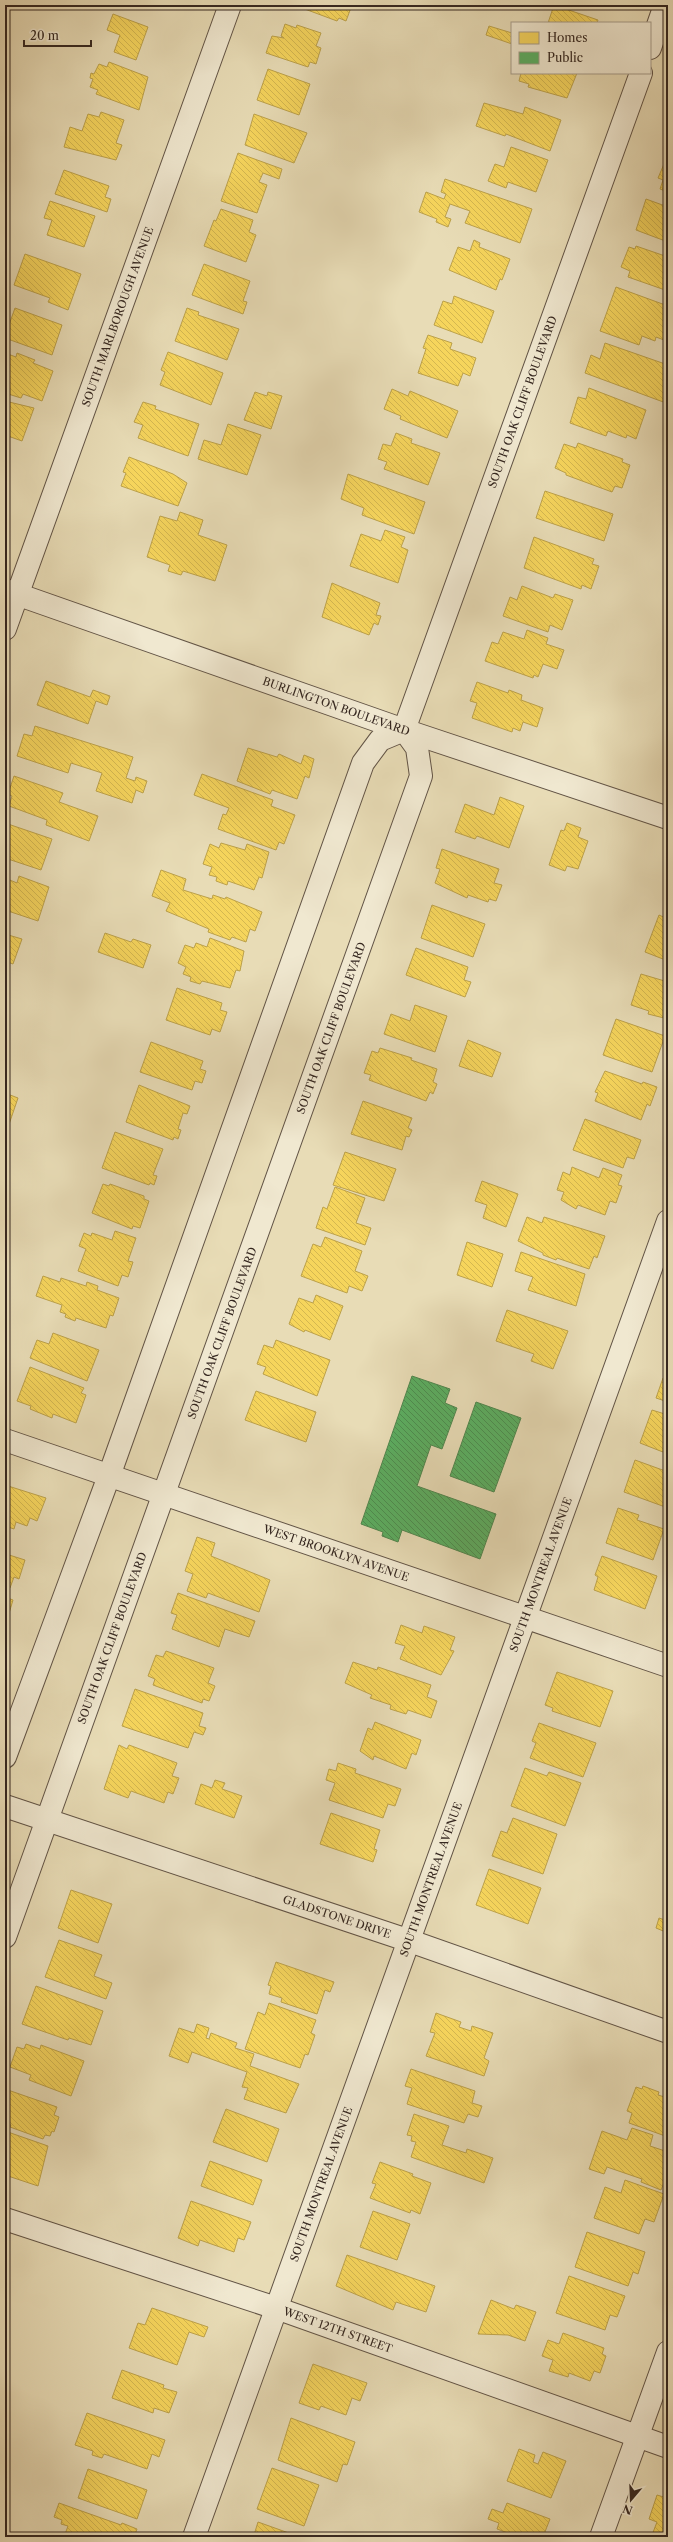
<svg xmlns="http://www.w3.org/2000/svg" width="673" height="2542" font-family="'Libre Caslon Text',serif">
<style>
.homes{fill:url(#homes-back-hatch);stroke:#bca14a}
.public{fill:url(#public-back-hatch);stroke:#4f864e}
.lines{fill:none;stroke-linecap:round;stroke-linejoin:round}
.minor-casing{stroke:#625446;stroke-width:24}
.tertiary-casing{stroke:#625446;stroke-width:24}
.minor{stroke:#f0e8d0;stroke-width:22}
.tertiary{stroke:#f0e8d0;stroke-width:22}
.labels{text-anchor:middle;stroke-width:4;stroke-linejoin:round;paint-order:stroke}
.street-label{font-size:11px;fill:#352720;stroke:#f0e8d0}
</style>
<defs>
<pattern id="homes-back-hatch" width="6" height="6" patternUnits="userSpaceOnUse"><rect width="6" height="6" fill="#f6d55c"/><path d="M-1 5l2 2M0 0l6 6M5-1l2 2" fill="none" stroke="#d4b750"/></pattern>
<pattern id="public-back-hatch" width="6" height="6" patternUnits="userSpaceOnUse"><rect width="6" height="6" fill="#5aae61"/><path d="M-1 5l2 2M0 0l6 6M5-1l2 2" fill="none" stroke="#4b8e50"/></pattern>
</defs>
<rect width="100%" height="100%" fill="#e8dcb6"/>
<filter id="stains"><feTurbulence type="fractalNoise" baseFrequency=".005" numOctaves="4"/><feColorMatrix values="0 0 0 0 .2 0 0 0 0 .09 0 0 0 0 .02 0 0 0 .5 -.17"/></filter>
<radialGradient id="worn" r=".72"><stop offset=".6" stop-color="#630" stop-opacity="0"/><stop offset="1" stop-color="#630" stop-opacity=".3"/></radialGradient>
<g class="homes">
<path d="M294,5H352L346,21L339,18L337,21Z"/>
<path d="M554,5L598,20L597,23H548Z"/>
<path d="M113,14L148,27L136,60L114,52L120,35L107,30Z"/>
<path d="M285,24L296,28L297,25L321,33L316,46L321,48L316,64L310,62L308,67L266,53L272,36L284,38L281,36Z"/>
<path d="M489,26L512,33V44L486,35Z"/>
<path d="M109,62L148,77L139,110L96,94L98,90L90,87L93,79L90,78L91,73L94,74L99,64L107,67Z"/>
<path d="M268,69L310,84L299,115L257,100Z"/>
<path d="M521,73H577L567,98L528,87L529,84L519,81Z"/>
<path d="M484,103L523,114L525,107L561,120L550,151L506,134L505,136L476,126Z"/>
<path d="M101,112L124,120L116,143L122,145L116,160L64,147L70,127L82,131L88,114L99,117Z"/>
<path d="M254,114L307,133L294,163L245,145Z"/>
<path d="M511,147L548,160L536,192L508,182L506,188L488,181L495,164L504,167Z"/>
<path d="M238,153L282,169L279,179L263,173L259,182L267,185L257,213L221,201Z"/>
<path d="M664,164L668,165V192L660,189L663,180L658,178Z"/>
<path d="M64,170L109,186L105,197L111,199L107,212L55,194Z"/>
<path d="M445,179L532,209L520,243L465,223L470,211L450,204L445,217L451,219L448,227L436,222L437,219L419,212L426,192L444,199L446,194L441,192Z"/>
<path d="M646,199L668,207V242L636,230Z"/>
<path d="M50,201L95,216L84,247L47,235L52,220L44,218Z"/>
<path d="M221,209L253,220L249,232L256,235L246,262L204,246L214,220L216,221Z"/>
<path d="M474,240L480,243L479,247L510,259L502,280L500,279L496,290L449,270L458,247L470,251Z"/>
<path d="M636,246L668,257V291L628,277L630,271L621,267L629,247L635,249Z"/>
<path d="M25,254L81,274L68,310L48,302L50,298L14,285Z"/>
<path d="M204,264L250,281L243,301L247,302L243,314L192,295Z"/>
<path d="M616,287L668,306L666,311L668,312V328L664,340L656,337L655,341L642,336L639,345L600,331Z"/>
<path d="M454,296L494,311L482,343L434,325L443,301L452,304Z"/>
<path d="M15,308L62,325L52,355L5,338V328L8,321L10,322Z"/>
<path d="M187,308L199,312L198,315L239,329L227,360L175,341Z"/>
<path d="M428,335L452,343L450,349L476,358L470,376L463,373L458,386L418,373L426,349L423,348Z"/>
<path d="M605,343L668,365L666,403L585,373L591,355L600,359Z"/>
<path d="M168,352L223,373L211,405L160,385L165,372L161,370Z"/>
<path d="M5,353L16,357L17,353L35,360L33,363L53,371L42,401L23,394L21,398L5,393Z"/>
<path d="M589,388L646,410L636,439L627,435L626,438L608,431L606,436L570,423L578,397L586,399Z"/>
<path d="M392,389L408,396L410,391L458,411L447,438L400,419L401,416L384,409Z"/>
<path d="M255,392L267,396L268,392L282,396L271,429L244,420Z"/>
<path d="M5,401L34,408L22,441L5,435Z"/>
<path d="M143,402L156,406L155,409L199,424L188,456L138,438L143,425L134,422Z"/>
<path d="M228,424L261,435L247,475L198,459L204,440L221,445Z"/>
<path d="M396,433L412,439L411,443L440,453L428,485L384,469L387,462L378,459L383,444L391,446Z"/>
<path d="M578,443L623,459L622,462L630,465L622,488L615,486L612,492L566,475V473L555,468L564,444L576,448Z"/>
<path d="M129,457L173,474L187,483L178,506L121,486L126,473L123,472Z"/>
<path d="M348,474L425,502L414,534L362,515L364,508L341,499Z"/>
<path d="M545,491L613,514L604,541L536,518Z"/>
<path d="M180,512L203,520L198,535L227,545L215,581L183,571L181,575L168,571L170,565L147,557L160,516L177,521Z"/>
<path d="M385,530L405,537L401,547L408,550L398,583L350,566L361,534L381,541Z"/>
<path d="M534,537L594,559L592,564L599,566L591,589L582,585L581,589L524,568Z"/>
<path d="M332,583L380,603L376,615L381,616L378,625L374,623L369,635L322,617Z"/>
<path d="M522,586L553,598L555,594L573,600L562,630L550,625L548,632L503,616L510,597L517,600Z"/>
<path d="M527,630L548,638L546,644L564,650L557,669L543,664L538,677L534,675L533,678L485,661L492,642L498,644L503,632L524,639Z"/>
<path d="M46,681L90,697L93,690L110,696L107,705L96,701L88,724L37,705Z"/>
<path d="M477,682L508,693L509,690L522,695L521,700L543,708L537,727L523,722L520,731L513,728L512,732L472,718L477,703L470,701Z"/>
<path d="M35,726L133,757L126,778L135,781L136,777L147,781L143,793L136,790L132,803L96,791L102,773L71,763L68,773L17,756L24,734L32,736Z"/>
<path d="M248,748L277,757L279,754L301,764L304,755L314,759L309,778L305,776L297,799L272,790L270,794L237,781Z"/>
<path d="M202,774L273,800L271,806L295,815L284,844L279,842L276,850L218,829L223,814L226,815L229,808L194,795Z"/>
<path d="M14,776L63,793L59,802L98,816L89,841L46,825L47,820L9,806L12,796L8,794Z"/>
<path d="M500,797L524,806L509,848L477,836L475,839L455,832L465,804L494,815Z"/>
<path d="M5,823L52,839L41,870L5,858Z"/>
<path d="M567,823L581,828L578,837L588,841L578,869L567,866L565,871L549,865L561,830L564,831Z"/>
<path d="M221,843L245,850L247,844L269,852L262,878L259,877L254,890L228,881L227,885L216,881L217,877L209,875L212,867L203,864L210,844L219,848Z"/>
<path d="M442,849L499,869L494,883L502,885L496,901L489,899L488,902L468,895L467,898L435,883L440,869L436,868Z"/>
<path d="M161,870L186,879L183,890L212,899L213,895L225,899L226,897L262,912L255,931L250,929L246,942L232,937L230,940L208,932L209,929L166,911L170,903L152,896Z"/>
<path d="M19,876L49,887L38,921L5,910V878L17,883Z"/>
<path d="M432,905L485,924L473,957L421,938Z"/>
<path d="M659,915L668,919V961L645,952Z"/>
<path d="M105,933L131,942L133,939L151,945L143,968L98,952Z"/>
<path d="M5,934L22,939L13,964L5,961Z"/>
<path d="M210,938L244,951L240,971L236,970L230,988L202,981L200,984L190,981L191,977L183,974L186,967L178,963L185,945L194,948L196,943L207,947Z"/>
<path d="M416,948L468,967L464,980L471,982L465,997L406,975Z"/>
<path d="M641,974L668,982V1019L648,1014L649,1011L631,1005Z"/>
<path d="M177,988L222,1003L220,1010L227,1012L220,1032L212,1029L210,1035L166,1020Z"/>
<path d="M415,1005L447,1016L435,1052L384,1034L391,1014L410,1021Z"/>
<path d="M616,1019L665,1036L652,1072L603,1055Z"/>
<path d="M468,1040L501,1053L492,1077L459,1066Z"/>
<path d="M151,1042L203,1061L200,1069L206,1071L202,1083L195,1081L192,1090L140,1072Z"/>
<path d="M380,1048L412,1058L411,1060L437,1069L433,1082L437,1084L433,1094L430,1092L426,1101L369,1080L371,1075L364,1073L372,1051L378,1053Z"/>
<path d="M605,1071L642,1084L643,1082L657,1087L650,1106L647,1104L641,1120L595,1101L598,1093L595,1092Z"/>
<path d="M139,1085L190,1106L187,1114L183,1113L178,1129L181,1130L178,1139L174,1137L173,1140L126,1122Z"/>
<path d="M5,1093L18,1098L5,1136Z"/>
<path d="M363,1101L412,1118L408,1128L412,1130L409,1137L406,1136L402,1150L351,1134Z"/>
<path d="M585,1119L641,1140L634,1159L627,1157L623,1168L573,1150Z"/>
<path d="M115,1132L163,1149L153,1175L157,1176L154,1185L150,1183L149,1185L102,1168Z"/>
<path d="M345,1152L396,1169L384,1201L333,1185Z"/>
<path d="M572,1167L599,1178L603,1168L622,1175L618,1185L622,1186L616,1203L610,1201L605,1215L578,1205L576,1209L561,1200L564,1192L557,1190L563,1172L570,1175Z"/>
<path d="M482,1181L518,1194L506,1227L483,1218L487,1205L475,1201Z"/>
<path d="M103,1184L109,1186L110,1184L144,1196V1199L149,1201L140,1228L133,1226L132,1229L92,1213Z"/>
<path d="M335,1187L365,1198L356,1223L371,1228L365,1245L316,1228L323,1207L327,1209Z"/>
<path d="M527,1217L542,1223L544,1217L605,1236L597,1258L594,1256L589,1269L557,1258L556,1260L543,1255V1253L518,1241Z"/>
<path d="M115,1231L136,1238L128,1261L133,1262L128,1277L122,1275L118,1286L78,1271L86,1249L79,1246L84,1233L91,1236L92,1233L112,1240Z"/>
<path d="M325,1237L362,1251L355,1271L368,1276L362,1291L349,1286L347,1293L301,1276L313,1244L321,1247Z"/>
<path d="M467,1242L503,1254L492,1287L457,1275Z"/>
<path d="M521,1252L585,1274L576,1306L528,1290L533,1277L515,1271Z"/>
<path d="M43,1276L60,1282L61,1278L86,1286L87,1282L98,1286L97,1290L119,1298L113,1316L110,1315L106,1328L76,1318L75,1321L65,1317L66,1314L60,1312L62,1305L36,1296Z"/>
<path d="M316,1295L343,1306L330,1340L305,1330L304,1332L289,1324L299,1298L313,1303Z"/>
<path d="M507,1310L568,1331L553,1369L531,1361L534,1354L496,1341Z"/>
<path d="M53,1333L99,1350L87,1381L30,1358L37,1340L49,1344Z"/>
<path d="M276,1340L330,1360L317,1396L263,1374L266,1367L257,1364L264,1345L273,1348Z"/>
<path d="M30,1367L84,1388L81,1393L86,1395L76,1423L53,1414L52,1418L30,1409L31,1406L17,1401Z"/>
<path d="M663,1378L668,1380V1402L656,1398Z"/>
<path d="M256,1391L316,1412L306,1442L245,1420Z"/>
<path d="M652,1410L668,1415V1454L640,1443Z"/>
<path d="M635,1460L668,1472V1508L624,1492Z"/>
<path d="M5,1485L46,1498L37,1521L30,1518L27,1526L16,1522L14,1529L5,1526Z"/>
<path d="M618,1508L639,1515L637,1520L664,1529L653,1560L606,1543Z"/>
<path d="M197,1537L215,1543L211,1556L270,1580L259,1612L208,1593L206,1598L187,1591L193,1574L185,1571Z"/>
<path d="M5,1547L8,1549L6,1554L25,1560L19,1579L14,1577L10,1588L5,1587Z"/>
<path d="M602,1556L657,1576L645,1609L594,1590L598,1577L595,1575Z"/>
<path d="M178,1593L255,1621L249,1637L225,1629L219,1647L172,1629L177,1615L171,1613Z"/>
<path d="M5,1597L13,1600L7,1620L5,1619Z"/>
<path d="M401,1625L422,1633L424,1626L455,1637L450,1650L454,1651L441,1675L400,1659L405,1646L395,1643Z"/>
<path d="M166,1651L214,1668L208,1683L215,1686L209,1701L203,1699L202,1703L153,1685L155,1679L148,1676L156,1655L163,1657Z"/>
<path d="M353,1662L377,1670L378,1667L431,1685L427,1697L437,1701L431,1718L408,1710L406,1714L390,1709L391,1705L370,1698L372,1695L345,1683Z"/>
<path d="M557,1672L613,1691L600,1727L552,1711L553,1708L545,1705Z"/>
<path d="M135,1689L203,1713L199,1726L206,1728L203,1735L194,1732L188,1748L122,1726Z"/>
<path d="M375,1722L421,1740L416,1755L412,1753L406,1769L374,1756L373,1760L360,1751L368,1728L372,1730Z"/>
<path d="M539,1723L596,1743L583,1777L530,1758L536,1743L532,1741Z"/>
<path d="M119,1745L127,1749L129,1745L177,1763L172,1776L179,1778L173,1794L168,1792L164,1803L131,1791L128,1798L104,1789Z"/>
<path d="M338,1763L356,1769L355,1773L401,1789L395,1806L388,1804L383,1818L329,1800L335,1783L326,1780L329,1769L336,1771Z"/>
<path d="M525,1768L547,1776L549,1772L581,1783L565,1826L511,1806Z"/>
<path d="M215,1780L225,1783L222,1789L242,1796L234,1818L195,1804L201,1784L212,1788Z"/>
<path d="M331,1813L380,1830L374,1849L377,1850L373,1862L320,1844Z"/>
<path d="M513,1818L557,1834L543,1874L492,1856L501,1831L507,1833Z"/>
<path d="M489,1869L541,1888L528,1924L476,1905Z"/>
<path d="M71,1890L112,1904L98,1943L58,1928Z"/>
<path d="M659,1918L668,1921V1933L656,1928Z"/>
<path d="M59,1940L102,1955L94,1976L112,1983L106,1999L45,1977Z"/>
<path d="M276,1962L334,1982L330,1992L325,1990L317,2014L281,2002L282,1998L269,1994L271,1986L268,1985Z"/>
<path d="M36,1986L103,2011L91,2045L69,2038L68,2040L22,2024Z"/>
<path d="M269,2003L316,2020L311,2033L315,2035L308,2055L305,2054L300,2068L245,2049L258,2012L265,2015Z"/>
<path d="M436,2013L461,2022L459,2027L471,2031L472,2026L493,2033L484,2058L489,2061L484,2076L426,2056L435,2033L430,2032Z"/>
<path d="M197,2024L209,2028L206,2038L209,2039L211,2033L237,2043L235,2048L254,2054L250,2066L299,2084L286,2113L244,2099L248,2088L242,2087L247,2072L192,2052L188,2063L169,2056L179,2028L194,2033Z"/>
<path d="M26,2044L40,2049L41,2045L84,2061L71,2096L29,2080L31,2075L10,2067L17,2047L24,2049Z"/>
<path d="M411,2069L475,2091L472,2103L482,2106L478,2117L468,2114L464,2123L407,2104L412,2088L405,2086Z"/>
<path d="M643,2086L659,2092L658,2095L668,2098V2137L629,2123L632,2113L627,2111L636,2087L642,2089Z"/>
<path d="M5,2089L57,2107L54,2115L59,2117L54,2132L52,2131L50,2136L45,2135L43,2139L10,2127L11,2125L5,2123Z"/>
<path d="M226,2109L279,2129L267,2162L213,2142Z"/>
<path d="M414,2114L449,2126L442,2145L466,2153L467,2149L493,2158L484,2183L411,2157L416,2142L411,2141L412,2136L407,2135Z"/>
<path d="M632,2128L653,2135L650,2146L668,2152V2173L661,2190L641,2182L642,2179L607,2167L604,2174L589,2169L602,2131L627,2140Z"/>
<path d="M5,2131L48,2146L38,2186L5,2175Z"/>
<path d="M210,2161L262,2180L253,2205L201,2186Z"/>
<path d="M380,2162L413,2174L412,2176L431,2183L420,2214L411,2210L410,2213L370,2198L376,2184L372,2183Z"/>
<path d="M625,2180L664,2194L654,2222L645,2219L639,2234L594,2218L605,2187L621,2193Z"/>
<path d="M191,2201L251,2222L244,2240L238,2238L234,2252L200,2240L198,2246L178,2238Z"/>
<path d="M373,2211L410,2224L397,2260L360,2247Z"/>
<path d="M587,2232L645,2252L638,2274L633,2272L628,2286L575,2267Z"/>
<path d="M347,2255L435,2286L426,2312L396,2302L393,2310L336,2286Z"/>
<path d="M569,2276L625,2296L617,2317L610,2315L605,2330L556,2313Z"/>
<path d="M491,2300L514,2309L516,2305L536,2312L525,2341L508,2335L478,2334Z"/>
<path d="M152,2308L208,2327L204,2337L189,2332L177,2365L129,2348L138,2323L145,2325Z"/>
<path d="M563,2333L604,2348L602,2354L606,2356L600,2373L594,2371L590,2381L569,2373L568,2377L549,2371L553,2360L542,2356L548,2340L559,2344Z"/>
<path d="M313,2364L367,2383L360,2401L352,2398L346,2415L321,2406L319,2410L299,2403Z"/>
<path d="M122,2370L164,2385L163,2388L177,2392L169,2413L154,2408L153,2413L112,2398Z"/>
<path d="M87,2413L165,2440L159,2457L152,2454L147,2469L104,2454L102,2458L92,2455L93,2451L75,2445Z"/>
<path d="M291,2418L355,2442L347,2465L343,2464L337,2482L278,2460Z"/>
<path d="M519,2449L535,2455L533,2462L538,2464L543,2452L566,2461L551,2498L507,2481Z"/>
<path d="M272,2468L319,2485L304,2526L257,2509Z"/>
<path d="M88,2469L147,2490L137,2519L78,2498Z"/>
<path d="M657,2495L667,2498L668,2495V2537L652,2535L657,2522L649,2519Z"/>
<path d="M59,2503L121,2525L122,2523L137,2529L134,2537H64L68,2526L61,2524L62,2520L54,2517Z"/>
<path d="M507,2503L550,2519L543,2537H519L497,2529L499,2523L488,2519L492,2509L503,2513Z"/>
<path d="M258,2522L300,2537H246L248,2533L254,2535Z"/>
</g>
<g class="public">
<path d="M412,1376L450,1389L445,1403L457,1408L442,1449L431,1445L417,1486L496,1514L480,1559L402,1530L398,1542L382,1536L383,1532L361,1524Z"/>
<path d="M476,1402L521,1418L494,1492L450,1476Z"/>
</g>
<g class="lines">
<g class="minor-casing">
<g id="minor">
<path d="M650,48L665,5"/>
<path id="s1" d="M5,590L404,730L668,818"/>
<path id="s2" d="M5,629L230,5"/>
<path id="s3" d="M404,730L641,73"/>
<path id="s4" d="M5,1440L668,1666"/>
<path id="s5" d="M5,1806L410,1941L668,2032"/>
<path id="s6" d="M194,2537L668,1221"/>
<path d="M601,2537L668,2352"/>
</g>
</g>
<g class="tertiary-casing">
<g id="tertiary">
<path d="M5,1757L109,1476L363,763L380,740L404,730L417,748L421,776L5,1937"/>
<path id="s7" d="M5,2219L276,2308L668,2447"/>
</g>
</g>
<use href="#minor" class="minor"/>
<use href="#tertiary" class="tertiary"/>
</g>
<g class="labels">
<g class="street-label">
<text dy="4" stroke="none"><textPath href="#s2" startOffset="332">SOUTH MARLBOROUGH AVENUE</textPath></text>
<text dy="4" stroke="none"><textPath href="#s3" startOffset="349">SOUTH OAK CLIFF BOULEVARD</textPath></text>
<text dy="4" stroke="none"><textPath href="#s1" startOffset="351">BURLINGTON BOULEVARD</textPath></text>
<text transform="translate(331 1028) rotate(-70)" y="4">SOUTH OAK CLIFF BOULEVARD</text>
<text transform="translate(222 1333) rotate(-70)" y="4">SOUTH OAK CLIFF BOULEVARD</text>
<text dy="4" stroke="none"><textPath href="#s4" startOffset="350">WEST BROOKLYN AVENUE</textPath></text>
<text dy="4" stroke="none"><textPath href="#s6" startOffset="1023">SOUTH MONTREAL AVENUE</textPath></text>
<text transform="translate(112 1638) rotate(-70)" y="4">SOUTH OAK CLIFF BOULEVARD</text>
<text dy="4" stroke="none"><textPath href="#s6" startOffset="699">SOUTH MONTREAL AVENUE</textPath></text>
<text dy="4" stroke="none"><textPath href="#s5" startOffset="350">GLADSTONE DRIVE</textPath></text>
<text dy="4" stroke="none"><textPath href="#s6" startOffset="375">SOUTH MONTREAL AVENUE</textPath></text>
<text dy="4" stroke="none"><textPath href="#s7" startOffset="351">WEST 12TH STREET</textPath></text>
</g>
</g>
<rect width="673" height="2542" fill="none" stroke="#e8dcb6" stroke-width="20"/>
<rect x="6" y="6" width="661" height="2530" fill="none" stroke="#352720" stroke-width="2"/>
<rect x="10" y="10" width="653" height="2522" fill="none" stroke="#352720"/>
<rect x="511" y="22" width="140" height="52" fill="#f0e8d0" stroke="#a59b8a"/>
<rect x="519" y="32" width="20" height="12" fill="#f6d55c" stroke="#a59b8a"/>
<text x="547" y="42" font-size="12" fill="#352720">Homes</text>
<rect x="519" y="52" width="20" height="12" fill="#5aae61" stroke="#a59b8a"/>
<text x="547" y="62" font-size="12" fill="#352720">Public</text>
<g transform="translate(631 2500) rotate(199)" stroke="#f0e8d0" stroke-width="3" paint-order="stroke">
<path d="M0-3L7 15L0 10L-7 15Z" fill="#352720"/>
<text y="-6" font-size="11" font-weight="bold" text-anchor="middle" fill="#352720">N</text>
</g>
<path d="M24 40v6h67v-6" fill="none" stroke="#352720" stroke-width="2"/>
<text x="30" y="40" font-size="12" fill="#352720" stroke="#f0e8d0" stroke-width="3" paint-order="stroke">20 m</text>
<rect width="100%" height="100%" filter="url(#stains)"/>
<rect width="100%" height="100%" fill="url(#worn)"/>
</svg>
